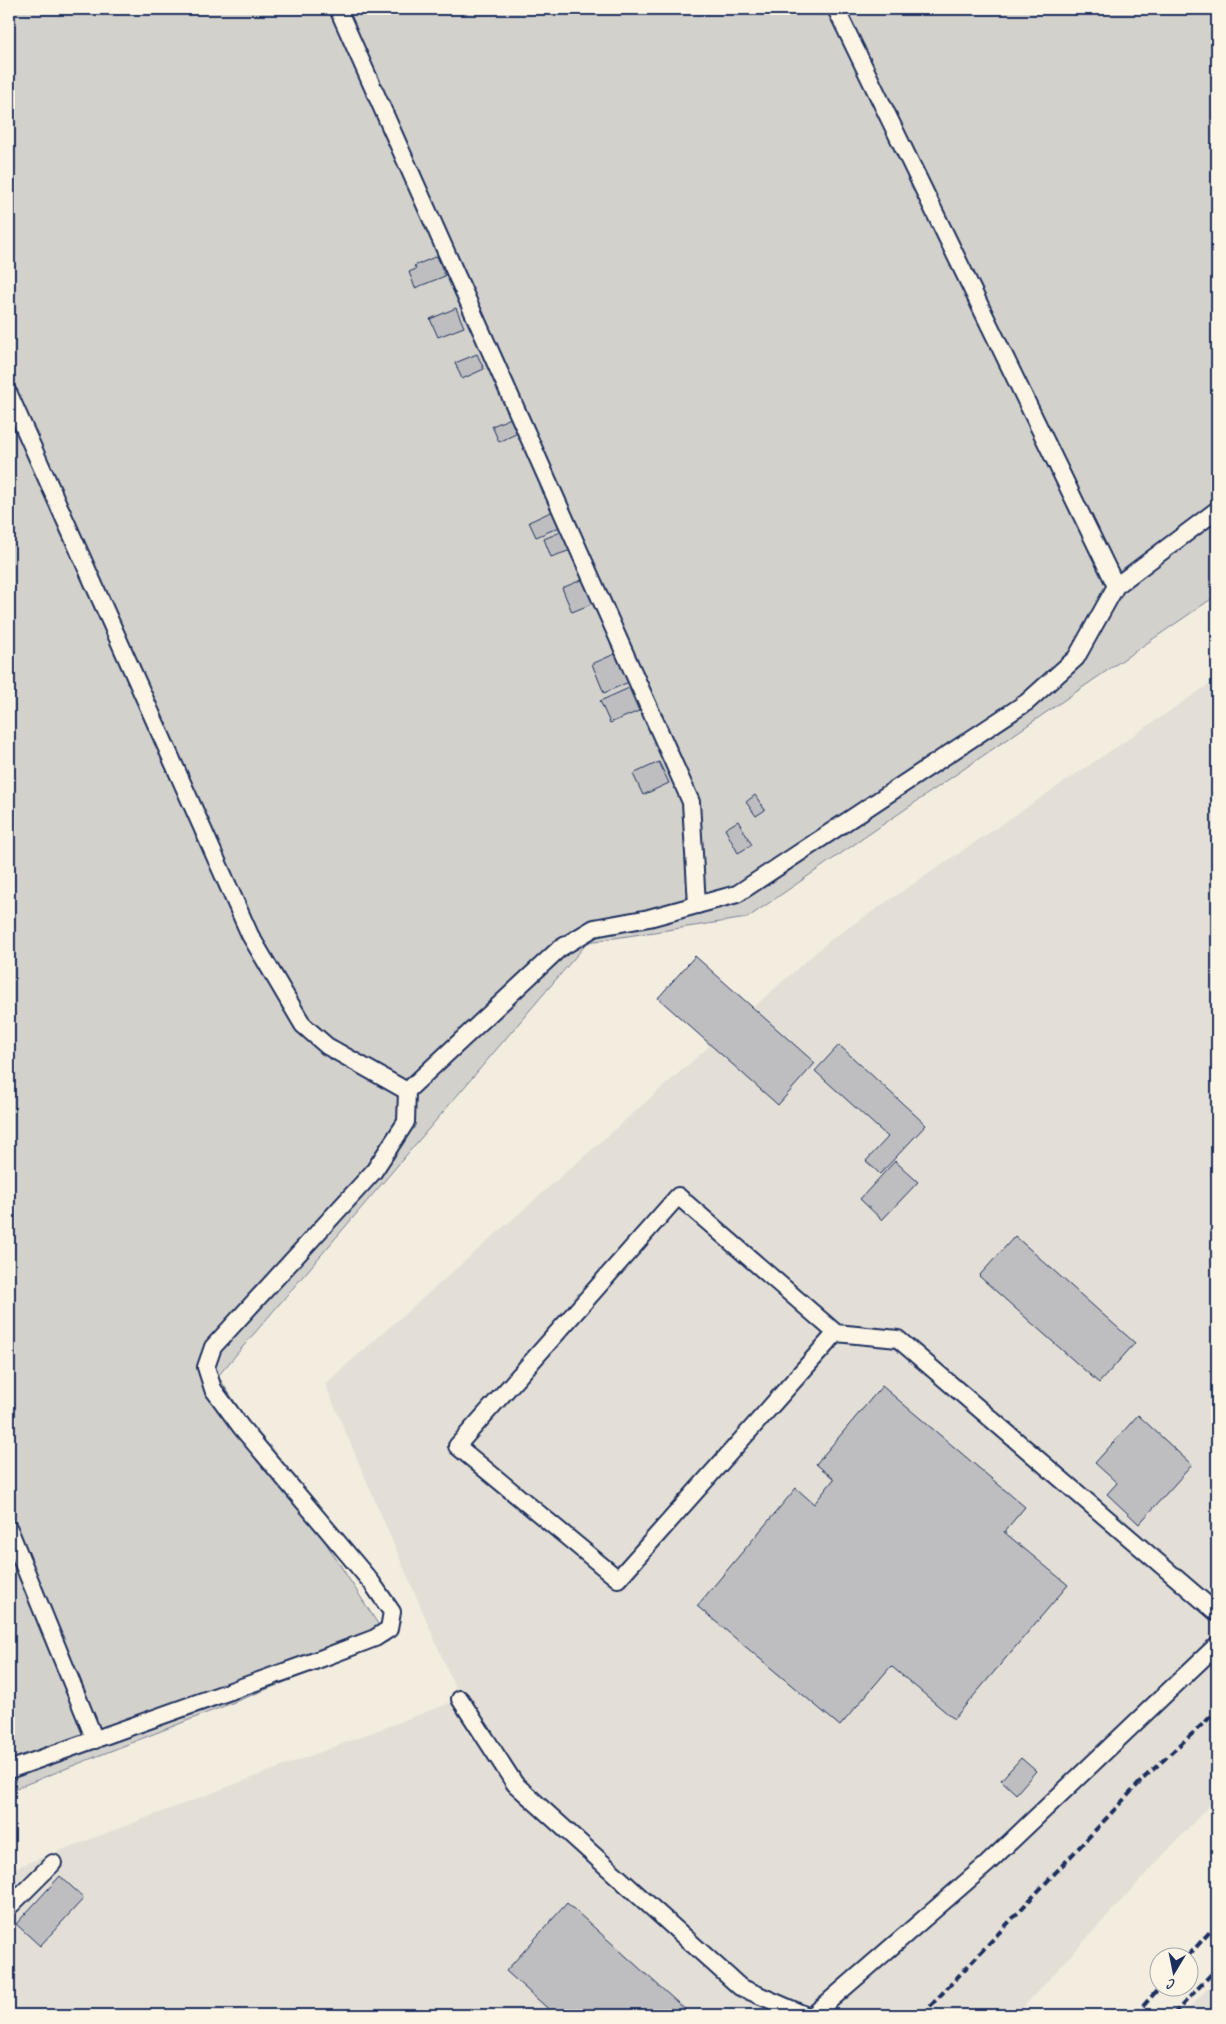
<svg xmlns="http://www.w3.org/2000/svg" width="1226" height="2024" font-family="Caveat,sans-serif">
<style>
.built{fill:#e3dfd6}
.green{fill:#d3d1cc;stroke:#778095}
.building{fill:#bebec0;stroke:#1b2f5e}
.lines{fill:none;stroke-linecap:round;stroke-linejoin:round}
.lane-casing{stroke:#1b2f5e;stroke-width:20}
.lane{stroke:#fcf5e5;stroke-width:16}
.rail{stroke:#1b2f5e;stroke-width:4;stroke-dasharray:8 4;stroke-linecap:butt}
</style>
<rect width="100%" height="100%" fill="#f3ede0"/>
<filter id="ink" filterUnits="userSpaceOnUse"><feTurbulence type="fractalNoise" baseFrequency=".02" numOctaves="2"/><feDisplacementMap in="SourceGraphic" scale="10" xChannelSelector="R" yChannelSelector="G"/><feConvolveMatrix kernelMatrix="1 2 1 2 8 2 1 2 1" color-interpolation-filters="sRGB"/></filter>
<g filter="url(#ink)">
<g class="built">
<path d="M1217,679V1797L1016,2015H9V1870L460,1699L325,1384L830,940Z"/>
<path d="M1217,1978V2015H1183Z"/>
</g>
<path class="green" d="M9,9H1217V595L747,918L588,942L218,1376L389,1641L9,1791Z"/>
<g class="building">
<path d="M437,256L445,276L415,288L409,272L416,269L414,266Z"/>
<path d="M456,308L464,327L438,337L430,319Z"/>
<path d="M477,354L484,369L462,379L455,363Z"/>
<path d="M511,418L518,433L499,442L492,426Z"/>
<path d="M555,510L562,526L536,537L529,522Z"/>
<path d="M563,531L571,550L551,557L544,539Z"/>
<path d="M584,579L594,603L572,612L562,588Z"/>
<path d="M619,652L631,681L604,693L592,664Z"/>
<path d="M629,688L639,711L610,723L600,701Z"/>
<path d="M659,762L669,783L643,795L633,774Z"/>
<path d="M755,795L765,810L756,816L746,802Z"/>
<path d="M738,821L752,845L738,853L725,829Z"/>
<path d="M695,956L815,1063L778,1105L658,998Z"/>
<path d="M839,1045L926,1125L880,1174L866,1161L888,1137L815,1071Z"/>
<path d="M895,1161L918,1182L882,1220L860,1199Z"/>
<path d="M1015,1236L1135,1343L1099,1383L979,1276Z"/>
<path d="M882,1386L1025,1507L1004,1532L1068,1585L954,1719L891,1666L840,1726L697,1606L796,1488L814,1504L834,1479L816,1464Z"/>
<path d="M1138,1415L1192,1465L1139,1524L1107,1494L1117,1483L1095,1463Z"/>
<path d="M1021,1758L1036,1771L1016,1794L1001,1780Z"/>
<path d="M60,1876L84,1898L40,1946L16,1924Z"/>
<path d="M567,1903L688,2012L685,2015H555L506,1971Z"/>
<path d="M1217,2006V2015H1209Z"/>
</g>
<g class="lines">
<g class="lane-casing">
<g id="lane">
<path d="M338,9L691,802L697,905"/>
<path d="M836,9L1116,586"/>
<path d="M9,394L250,935L303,1025L327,1046L407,1091"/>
<path d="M836,1333L678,1196L457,1446L618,1579L836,1333L898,1339L1217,1613"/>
<path d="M9,1529L95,1740"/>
<path d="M460,1699L515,1784L740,1987L805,2015"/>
<path d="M9,1770L312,1662L375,1638L389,1629L392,1612L372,1583L241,1427L213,1389L206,1367L213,1347L374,1171L406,1122L407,1091L559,949L594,928L649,918L737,894L1027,702L1076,658L1116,586L1217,510"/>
<path d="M9,1907L53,1863"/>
<path d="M813,2015L987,1864L1217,1645"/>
</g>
</g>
<use href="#lane" class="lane"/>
<g class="rail">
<path d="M1188,1956L1217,1924"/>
<path d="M922,2015L1145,1777L1217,1711"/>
<path d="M1135,2015L1161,1986"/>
<path d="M1173,2015L1217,1968"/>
</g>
</g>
</g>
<rect width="1226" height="2024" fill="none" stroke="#fcf5e5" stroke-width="30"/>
<rect x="15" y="15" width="1196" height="1994" fill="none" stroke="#1b2f5e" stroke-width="2" filter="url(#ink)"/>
<g transform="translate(1174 1972) rotate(190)"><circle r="24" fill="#fcf5e5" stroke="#a2a6af"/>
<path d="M0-4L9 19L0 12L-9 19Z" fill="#1b2f5e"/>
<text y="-8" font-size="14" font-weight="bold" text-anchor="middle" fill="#1b2f5e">С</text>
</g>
</svg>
